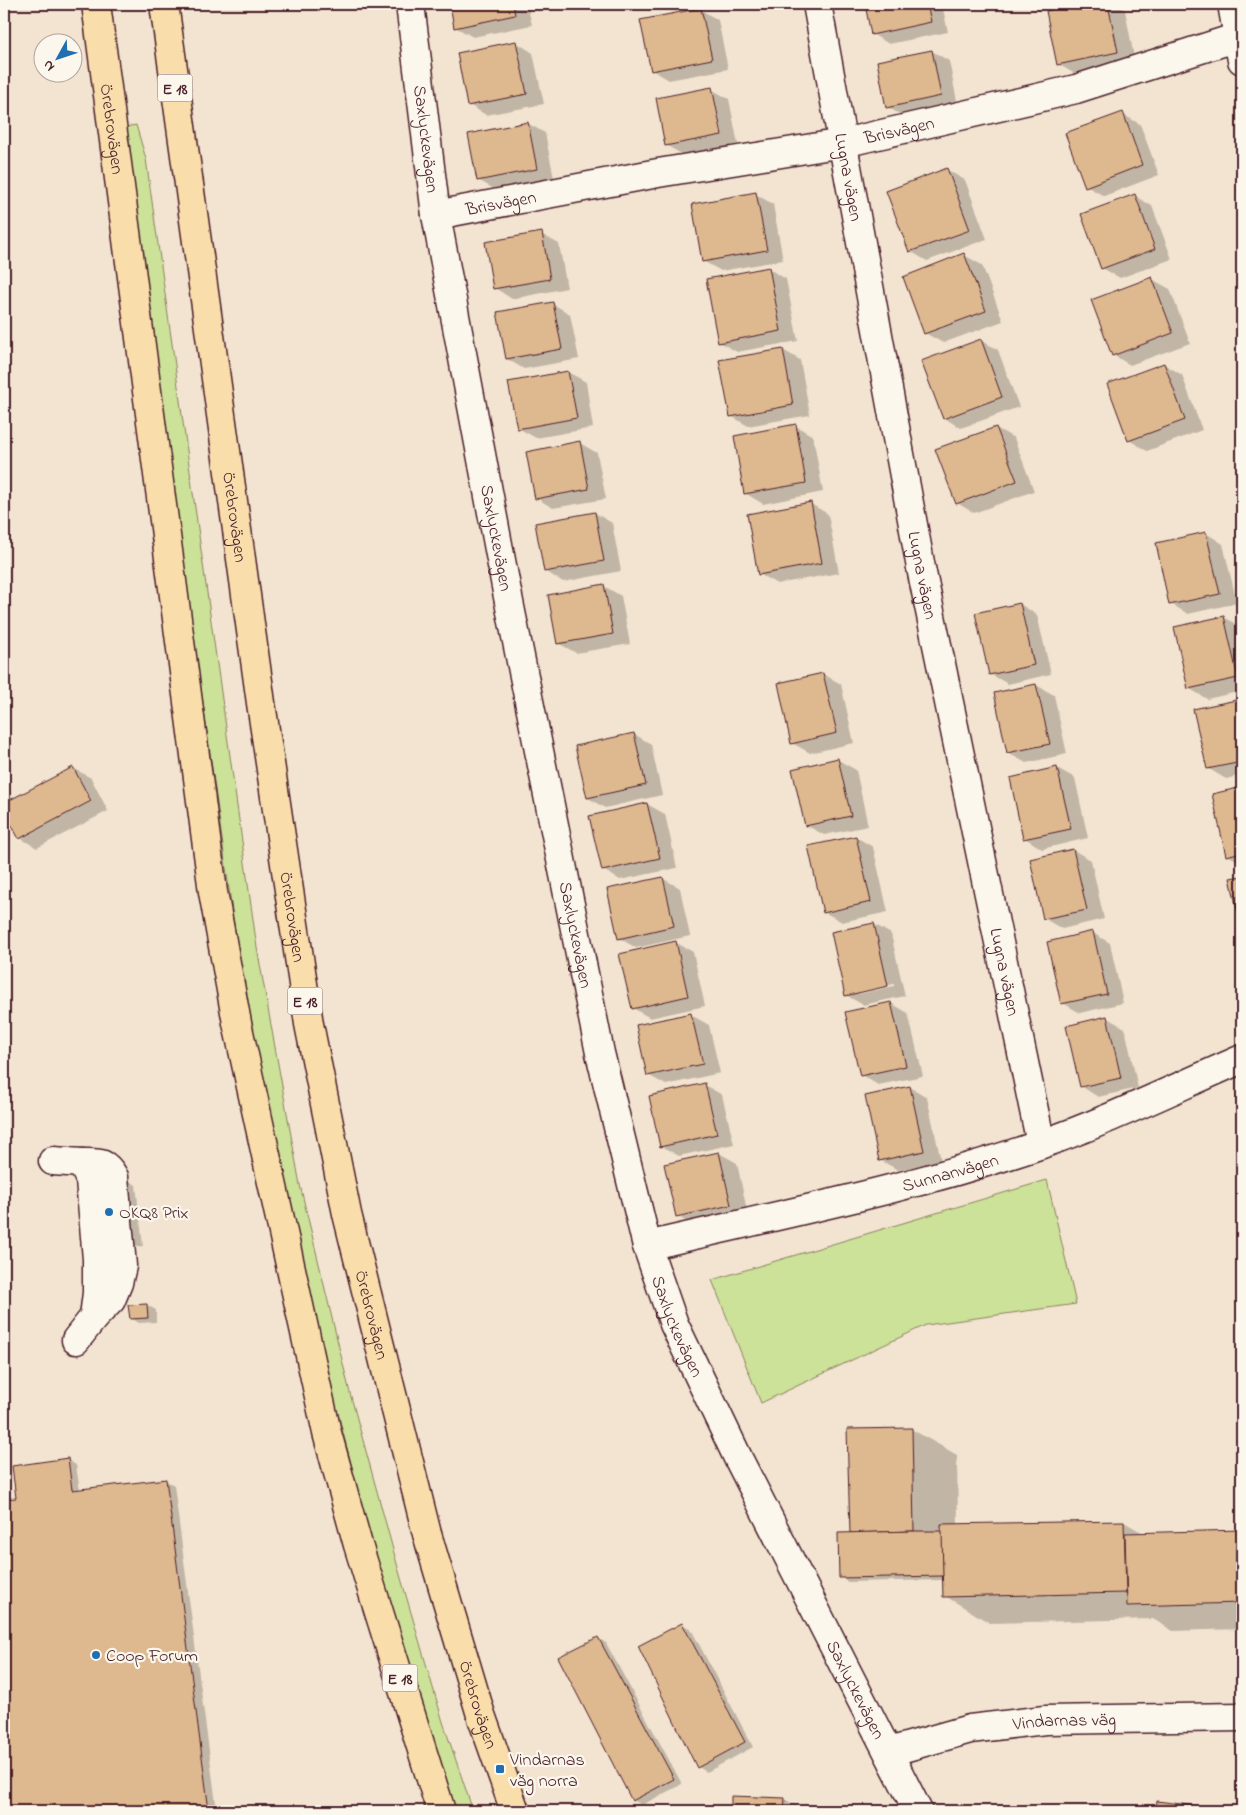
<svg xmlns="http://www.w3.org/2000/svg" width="1246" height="1815" font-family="'Indie Flower',sans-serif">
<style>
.green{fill:#cce298;stroke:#8b8062}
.shadow{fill:#0003;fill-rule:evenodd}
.building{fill:#deb88f;stroke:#4a1f2b}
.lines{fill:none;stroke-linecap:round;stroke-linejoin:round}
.minor-casing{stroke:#4a1f2b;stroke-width:31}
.highway-casing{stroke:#4a1f2b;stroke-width:31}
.minor{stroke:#fbf7ec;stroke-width:28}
.highway{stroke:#f9deab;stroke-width:28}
.poi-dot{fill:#1f6fb2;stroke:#fbf7ec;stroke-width:2}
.labels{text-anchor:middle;stroke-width:4.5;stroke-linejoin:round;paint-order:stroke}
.shield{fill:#fbf7ec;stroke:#7f6065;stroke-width:1}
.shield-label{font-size:16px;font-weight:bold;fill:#4a1f2b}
.street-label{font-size:18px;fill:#4a1f2b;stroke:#fbf7ec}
.poi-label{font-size:18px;fill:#4a1f2b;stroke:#fbf7ec;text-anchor:start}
</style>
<rect width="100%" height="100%" fill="#f2e4d0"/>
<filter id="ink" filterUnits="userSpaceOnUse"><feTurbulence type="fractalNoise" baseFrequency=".02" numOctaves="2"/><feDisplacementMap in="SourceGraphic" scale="10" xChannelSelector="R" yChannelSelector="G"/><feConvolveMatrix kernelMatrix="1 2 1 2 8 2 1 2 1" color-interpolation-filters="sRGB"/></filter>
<g filter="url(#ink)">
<g class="green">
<path d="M136,125L146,159L257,948L300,1185L350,1393L400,1575L443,1722L473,1811H456L427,1729L381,1580L334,1398L285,1189L238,953L165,432L126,127Z"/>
<path d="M1047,1180L1076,1304L926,1325L761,1403L712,1280Z"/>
</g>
<g class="shadow">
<path d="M451,4H527L532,25L473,37L455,27Z"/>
<path d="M866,4H942L948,32L889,44L872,34Z"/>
<path d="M1088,4H1114L1125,10L1135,62L1075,74L1058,64L1047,12Z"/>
<path d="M701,10L718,20L728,69L669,80L652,70Z"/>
<path d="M516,42L533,53L544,104L486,115L469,105Z"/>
<path d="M932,51L949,61L958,106L905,117L887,107Z"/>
<path d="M711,89L729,99L738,144L683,155L666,145Z"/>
<path d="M1122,114L1140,124L1159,175L1104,196L1086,186Z"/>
<path d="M527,123L545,133L554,178L496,190L478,180Z"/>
<path d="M947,170L965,180L987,239L927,261L910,251Z"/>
<path d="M755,194L773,204L783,260L721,271L703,261Z"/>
<path d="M1135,196L1152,206L1172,259L1120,278L1102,268Z"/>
<path d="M541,234L559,244L567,288L512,299L495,288Z"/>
<path d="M964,255L982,265L1003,321L943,343L925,333Z"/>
<path d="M769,269L786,279L798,341L737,352L719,342Z"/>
<path d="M1152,279L1170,289L1190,343L1130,365L1113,355Z"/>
<path d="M553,304L570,314L579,359L524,369L507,359Z"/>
<path d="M981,340L998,350L1019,407L961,428L944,418Z"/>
<path d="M783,350L800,360L810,415L748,426L731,416Z"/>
<path d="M1164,364L1182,375L1202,430L1147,451L1129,440Z"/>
<path d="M568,372L586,382L593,428L536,438L518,428Z"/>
<path d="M796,426L813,436L823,492L763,504L745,493Z"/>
<path d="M996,428L1014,438L1034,491L974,513L957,503Z"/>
<path d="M580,443L597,453L606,499L553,508L536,498Z"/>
<path d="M811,504L828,514L839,573L777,584L759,574Z"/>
<path d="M595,513L612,523L621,571L563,582L545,571Z"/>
<path d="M1206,533L1223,544L1237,603L1188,614L1171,604Z"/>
<path d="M604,586L621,596L630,644L576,653L558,643Z"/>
<path d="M1020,604L1037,615L1051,674L1008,684L990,674Z"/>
<path d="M1224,617L1241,627L1242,691L1207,699L1190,689L1176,628Z"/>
<path d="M823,674L841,684L854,743L810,753L792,743Z"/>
<path d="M1036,685L1054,695L1067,754L1026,763L1008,753Z"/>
<path d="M1241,700L1242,775L1226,779L1209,769Z"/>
<path d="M634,734L651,744L662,795L605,808L588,798Z"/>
<path d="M838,760L856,770L868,826L824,835L806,825Z"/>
<path d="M73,768L91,778L108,811L37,848L20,838L4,808V805Z"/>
<path d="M1057,768L1075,778L1088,838L1042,849L1025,838Z"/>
<path d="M1242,788V863L1227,855L1214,795Z"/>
<path d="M647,804L665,814L677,868L620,880L603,870Z"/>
<path d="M856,837L873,847L888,912L842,922L824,912Z"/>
<path d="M1073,850L1091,860L1104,919L1062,929L1045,919Z"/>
<path d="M662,878L680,888L690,936L636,948L619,938Z"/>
<path d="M874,924L891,934L905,996L863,1005L846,995ZM894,984V986L859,994V992Z"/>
<path d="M1093,933L1110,943L1123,1003L1080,1013L1063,1003Z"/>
<path d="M675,942L693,952L705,1006L650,1018L633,1008Z"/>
<path d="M891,1003L908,1013L923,1076L878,1085L861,1075Z"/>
<path d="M691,1015L709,1025L720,1073L666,1085L648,1075Z"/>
<path d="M1107,1018L1125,1028L1138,1088L1098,1097L1081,1086Z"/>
<path d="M705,1085L722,1095L734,1144L679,1156L661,1146Z"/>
<path d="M910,1087L927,1097L941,1161L898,1170L880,1160Z"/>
<path d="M719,1153L737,1163L748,1215L694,1226L677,1216Z"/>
<path d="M128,1180L136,1185L143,1246L99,1251Z"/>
<path d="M147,1305L156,1310V1322L139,1323L131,1318L130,1307Z"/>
<path d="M911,1429L957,1455L958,1525L1124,1522L1145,1534L1242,1532V1629L1173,1631L1153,1619L990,1623L945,1596L944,1580L848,1582L840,1577L851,1534Z"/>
<path d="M68,1460L76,1465L80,1491L165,1480L174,1485L217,1811H4V1501L18,1499Z"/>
<path d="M682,1624L691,1629L753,1747L707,1772L698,1767Z"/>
<path d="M598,1638L606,1643L682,1784L642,1805L633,1800Z"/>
<path d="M732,1797L784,1799L806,1811H732Z"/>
<path d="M1158,1802L1213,1809L1217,1811H1157Z"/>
</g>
<g class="building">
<path d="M450,4H513L515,15L454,28Z"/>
<path d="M865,4H927L931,22L871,35Z"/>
<path d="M1082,4H1108L1118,52L1057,65L1046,11Z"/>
<path d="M701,8L712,59L651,71L640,20Z"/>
<path d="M516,41L527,94L467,106L457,53Z"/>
<path d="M932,50L941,96L886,108L877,61Z"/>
<path d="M712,87L722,135L665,146L656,98Z"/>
<path d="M1123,112L1142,165L1085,187L1065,133Z"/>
<path d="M528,122L537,169L477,181L468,134Z"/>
<path d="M947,168L970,230L909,252L886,191Z"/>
<path d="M756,192L767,250L702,262L692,204Z"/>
<path d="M1135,194L1155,249L1101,269L1081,214Z"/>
<path d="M542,232L550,279L493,289L485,242Z"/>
<path d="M964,253L986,311L924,334L903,277Z"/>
<path d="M769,267L781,331L718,343L706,279Z"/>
<path d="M1152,277L1173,333L1112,356L1091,300Z"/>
<path d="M553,302L562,349L506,359L497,312Z"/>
<path d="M981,339L1002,397L943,419L921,361Z"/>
<path d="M783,349L793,405L730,417L719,360Z"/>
<path d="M1164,363L1185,420L1128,441L1107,384Z"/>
<path d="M568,371L577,418L517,429L508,382Z"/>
<path d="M796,424L806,483L744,494L734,436Z"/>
<path d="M996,427L1017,481L956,504L935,449Z"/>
<path d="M580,441L589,489L535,499L526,452Z"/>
<path d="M811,502L822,563L758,575L747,514Z"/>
<path d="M595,512L604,561L544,572L535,523Z"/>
<path d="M1206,532L1220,594L1169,605L1156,543Z"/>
<path d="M604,584L613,634L557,644L548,595Z"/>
<path d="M1020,603L1034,665L989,675L975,613Z"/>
<path d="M1224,616L1238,678L1188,689L1174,627Z"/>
<path d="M823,673L837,733L791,744L778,683Z"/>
<path d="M1036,684L1050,744L1007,753L994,693Z"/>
<path d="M1241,699L1242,762L1207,769L1193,709Z"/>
<path d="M634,733L646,785L587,798L575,746Z"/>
<path d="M838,758L851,816L805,826L792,769Z"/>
<path d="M73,767L91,801L19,839L4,811V803Z"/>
<path d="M1057,767L1071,829L1023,839L1010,778Z"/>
<path d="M1242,787V852L1226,856L1212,794Z"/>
<path d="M647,803L660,858L602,871L589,816Z"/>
<path d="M856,836L871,902L823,913L808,846Z"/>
<path d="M1073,849L1087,910L1043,919L1030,859Z"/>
<path d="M1242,876V931L1230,878Z"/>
<path d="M663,877L674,926L618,939L607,889Z"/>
<path d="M874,923L888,986L845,996L831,932Z"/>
<path d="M1093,931L1107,994L1061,1004L1047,942Z"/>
<path d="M676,941L688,996L632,1009L619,954Z"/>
<path d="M891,1002L906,1066L860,1076L845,1012Z"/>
<path d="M691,1013L703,1064L647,1076L636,1025Z"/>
<path d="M1107,1016L1121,1078L1080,1087L1066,1026Z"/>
<path d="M705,1083L717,1134L660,1147L649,1096Z"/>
<path d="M910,1086L924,1151L879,1161L865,1096Z"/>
<path d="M719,1152L731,1205L676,1217L664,1164Z"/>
<path d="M147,1304L148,1318L130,1319L128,1305Z"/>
<path d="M912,1428L914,1531L850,1533L847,1429Z"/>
<path d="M68,1458L72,1490L166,1479L209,1811H4V1499L16,1498L12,1466Z"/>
<path d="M1124,1521L1126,1593L943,1597L941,1524Z"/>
<path d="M1242,1530V1603L1127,1606L1125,1533Z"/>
<path d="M914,1531H942L943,1576L839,1578L838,1533Z"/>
<path d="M682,1623L745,1742L697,1768L638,1646Z"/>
<path d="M598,1637L674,1779L632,1801L558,1657Z"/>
<path d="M731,1796L785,1798L784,1811H731Z"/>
<path d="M1157,1801L1213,1808V1811H1156Z"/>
</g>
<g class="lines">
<g class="minor-casing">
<g id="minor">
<path id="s1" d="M410,4L436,215L507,592L600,1053L647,1246L674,1324L739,1460L918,1811"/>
<path id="s2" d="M817,4L921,568L1041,1144"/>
<path d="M1232,4L1242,60"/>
<path id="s3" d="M436,215L658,173L843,143L1076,89L1238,37"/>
<path d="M53,1161L82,1163L90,1180L97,1259V1293L94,1317L76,1340"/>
<path d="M82,1163C99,1163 105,1161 114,1177L122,1266L118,1283L111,1300L94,1317"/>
<path id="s4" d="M647,1246C778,1215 911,1189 1039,1145C1108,1121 1175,1088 1242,1059"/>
<path id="s5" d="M889,1752L970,1729L1045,1720L1242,1717"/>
</g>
</g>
<g class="highway-casing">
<g id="highway">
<path id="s6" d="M96,4L213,892L237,1023L327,1433L358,1545L441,1811"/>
<path id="s7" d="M164,4L261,703L309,1024L347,1214L427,1534L481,1715L515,1811"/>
</g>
</g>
<use href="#minor" class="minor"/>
<use href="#highway" class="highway"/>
</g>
</g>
<g class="poi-dot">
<circle cx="109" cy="1212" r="5"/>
<circle cx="96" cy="1655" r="5"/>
<rect x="495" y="1764" width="10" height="10" rx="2.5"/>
</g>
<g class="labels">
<g class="shield">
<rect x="157.5" y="74.5" width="35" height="27" rx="4"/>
<rect x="287.5" y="987.5" width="35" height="27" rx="4"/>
<rect x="382.5" y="1664.5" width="35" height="27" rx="4"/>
</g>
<g class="shield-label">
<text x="175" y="94">E 18</text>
<text x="305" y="1007">E 18</text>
<text x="400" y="1684">E 18</text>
</g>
<g class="street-label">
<text dy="6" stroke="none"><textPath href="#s6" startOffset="126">Örebrovägen</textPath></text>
<text dy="6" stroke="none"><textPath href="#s3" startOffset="471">Brisvägen</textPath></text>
<text dy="6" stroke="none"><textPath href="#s1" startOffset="136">Saxlyckevägen</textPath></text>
<text dy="6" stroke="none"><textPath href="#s2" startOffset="176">Lugna vägen</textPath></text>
<text dy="6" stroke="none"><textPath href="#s3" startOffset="66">Brisvägen</textPath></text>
<text dy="6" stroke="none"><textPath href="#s7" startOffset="518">Örebrovägen</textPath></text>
<text dy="6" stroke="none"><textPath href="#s1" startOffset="541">Saxlyckevägen</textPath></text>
<text dy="6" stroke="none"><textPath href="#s2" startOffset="581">Lugna vägen</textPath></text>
<text dy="6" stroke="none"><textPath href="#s7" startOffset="922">Örebrovägen</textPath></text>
<text dy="6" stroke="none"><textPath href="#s1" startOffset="946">Saxlyckevägen</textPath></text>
<text dy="6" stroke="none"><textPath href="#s2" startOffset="986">Lugna vägen</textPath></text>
<text dy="6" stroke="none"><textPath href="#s4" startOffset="312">Sunnanvägen</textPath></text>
<text dy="6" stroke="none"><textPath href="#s7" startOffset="1328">Örebrovägen</textPath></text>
<text dy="6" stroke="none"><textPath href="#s1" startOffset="1351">Saxlyckevägen</textPath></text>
<text dy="6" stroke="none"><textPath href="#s1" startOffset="1756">Saxlyckevägen</textPath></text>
<text dy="6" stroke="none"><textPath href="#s7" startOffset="1732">Örebrovägen</textPath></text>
<text dy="6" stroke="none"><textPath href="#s5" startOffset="179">Vindarnas väg</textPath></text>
</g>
<g class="poi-label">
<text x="119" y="1218">OKQ8 Prix</text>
<text x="106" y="1661">Coop Forum</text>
<text x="510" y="1765">Vindarnas<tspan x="510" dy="21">väg norra</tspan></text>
</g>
</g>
<rect width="1246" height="1815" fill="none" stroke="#fbf7ec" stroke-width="20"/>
<rect x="10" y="10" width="1226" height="1795" fill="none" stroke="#4a1f2b" stroke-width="2" filter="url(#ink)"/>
<g transform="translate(58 58) rotate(230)"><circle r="24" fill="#fbf7ec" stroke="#b4a19f"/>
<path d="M0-4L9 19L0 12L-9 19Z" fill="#1f6fb2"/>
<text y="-8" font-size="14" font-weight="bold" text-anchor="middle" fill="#4a1f2b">N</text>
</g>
</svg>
